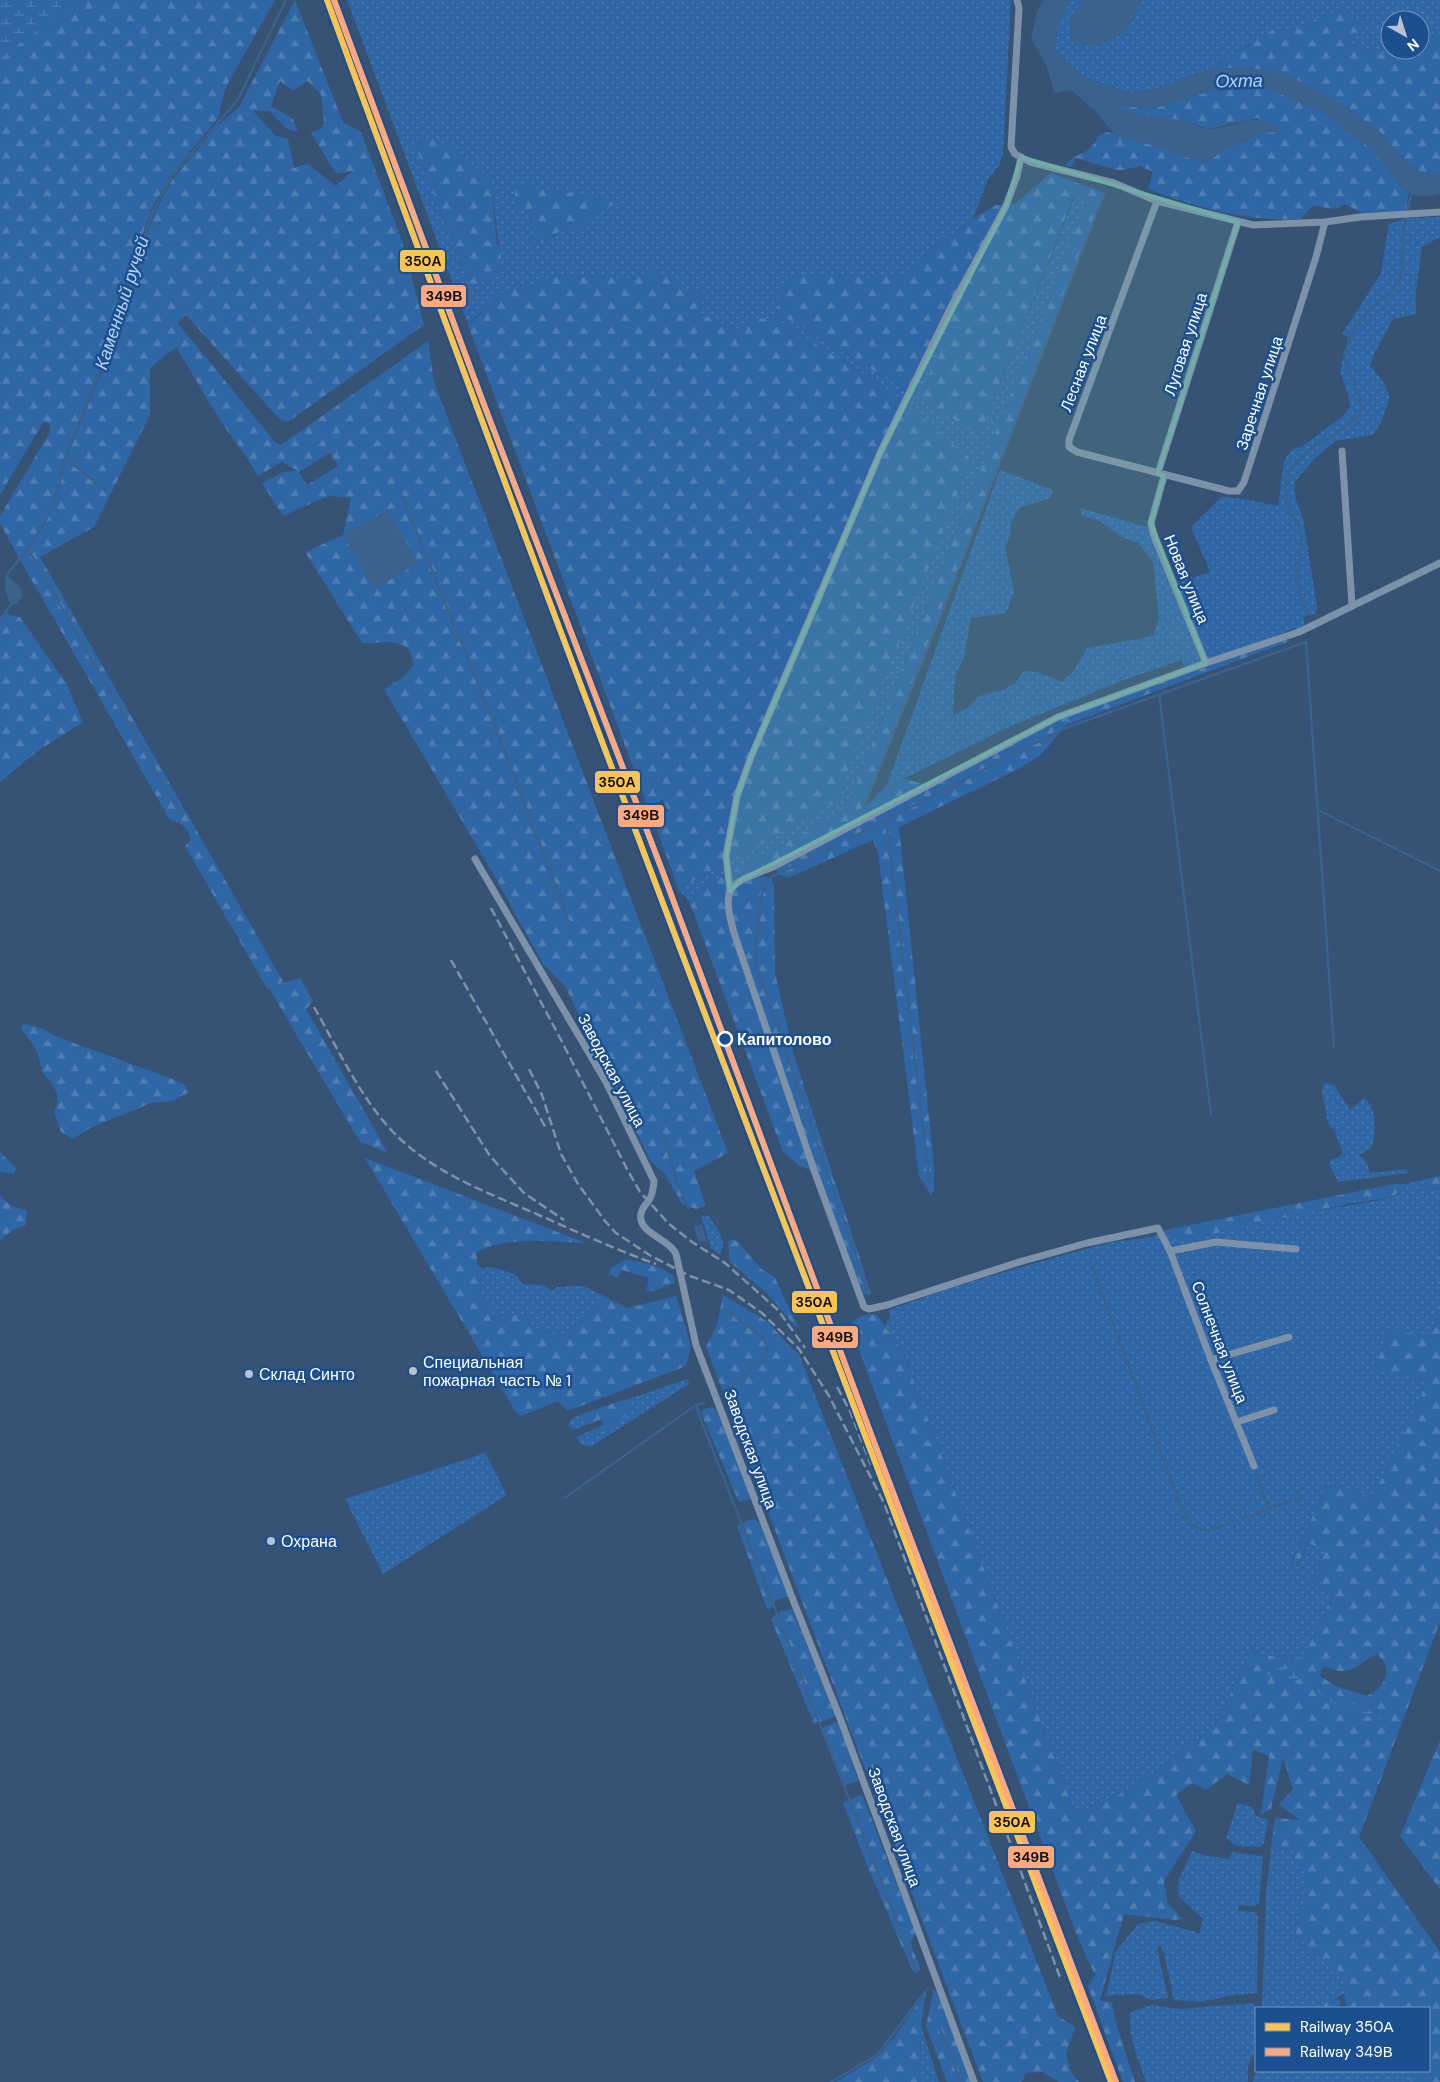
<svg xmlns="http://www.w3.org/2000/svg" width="1440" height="2082" font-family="'DM Sans',sans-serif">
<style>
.grass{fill:url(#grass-dots);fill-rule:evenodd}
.forest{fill:url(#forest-firs);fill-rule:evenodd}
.wetland{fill:url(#wetland-marsh)}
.water{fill:#3b618d}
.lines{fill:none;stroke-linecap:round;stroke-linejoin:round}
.stream{stroke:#3b618d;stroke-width:2.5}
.minor{stroke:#7d92a8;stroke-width:7}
.rail{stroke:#7e92a7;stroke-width:2.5;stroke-dasharray:9 4;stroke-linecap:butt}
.rail-1-casing{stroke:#1b4f8f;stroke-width:10}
.rail-2-casing{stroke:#1b4f8f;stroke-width:10}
.rail-1{stroke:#fcc553;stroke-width:6}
.rail-2{stroke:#ffa980;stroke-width:6}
.marked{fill:#6fada8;fill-opacity:0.2;stroke:#6fada8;stroke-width:4;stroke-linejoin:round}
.stop-dot{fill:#1b4f8f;stroke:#fff;stroke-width:2.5}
.poi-dot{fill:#b9c2ce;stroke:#1b4f8f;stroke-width:2}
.labels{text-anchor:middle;stroke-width:5;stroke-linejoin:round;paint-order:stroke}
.street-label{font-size:16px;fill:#fff;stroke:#1b4f8f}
.stop-label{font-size:16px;font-weight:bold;fill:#fff;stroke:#1b4f8f;text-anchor:start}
.poi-label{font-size:16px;fill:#fff;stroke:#1b4f8f;text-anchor:start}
.water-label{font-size:18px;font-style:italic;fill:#b5d3f5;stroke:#1b4f8f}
.line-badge{stroke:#1b4f8f;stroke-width:2}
.pale-badge-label{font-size:14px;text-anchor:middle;font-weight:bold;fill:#111}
</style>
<defs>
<pattern id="grass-dots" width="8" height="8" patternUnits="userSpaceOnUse" patternTransform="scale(1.25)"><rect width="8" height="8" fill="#2f66a5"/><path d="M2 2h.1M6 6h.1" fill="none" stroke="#4e7db2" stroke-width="1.8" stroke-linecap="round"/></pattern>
<pattern id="forest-firs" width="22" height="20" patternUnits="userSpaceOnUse" patternTransform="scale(1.25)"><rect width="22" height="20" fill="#2f66a5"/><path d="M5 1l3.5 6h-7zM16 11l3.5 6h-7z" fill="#4e7db2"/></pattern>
<pattern id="wetland-marsh" width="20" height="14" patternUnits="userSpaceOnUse" patternTransform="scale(1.25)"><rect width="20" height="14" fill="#2f66a5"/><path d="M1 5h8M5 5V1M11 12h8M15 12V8" fill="none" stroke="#4e7db2"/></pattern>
</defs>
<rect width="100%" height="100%" fill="#365274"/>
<g class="grass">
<path d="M347,0H1011L1003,153L999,166L988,179L973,219L929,251L906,275L866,280L745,333L701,314L703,292L635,279L564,275L502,293L468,324ZM415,145L491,179L501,264L498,270L471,289ZM530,210L592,216L582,228L569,227L532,247Z"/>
<path d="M1072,0H1083L1069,19L1132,22L1137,8L1143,0H1440V32L1420,44V20H1390V50H1410L1396,58L1360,48L1349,42V34L1314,20L1305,29L1272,30L1213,68L1159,88L1131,93L1082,76L1055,50L1058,22Z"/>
<path d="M1075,196L1087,201L846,810L709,884L689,901L678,889L836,802L912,408L897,395L780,322L783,316L980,435Z"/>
<path d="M1440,217V237L1422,247L1416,290V314L1393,319L1375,352L1370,366L1382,380L1390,397L1381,423L1372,435L1335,441L1314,459L1294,483L1296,500L1303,518L1317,607L1316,615L1310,614L1304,617L1305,629L1299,632L1296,628L1186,669L1181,660L1121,681L1011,726L903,779L887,785L1000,470L1053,490L1050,498L1019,508L1011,522V533L1005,547L1014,592L1006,613L971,618L964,657L955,677L953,715L968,708L979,696L1003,690L1015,683L1024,671L1037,672L1062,682L1073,672L1087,648L1149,637L1154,634L1159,618L1153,561L1138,543L1120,536L1100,521L1083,516L1080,508L1154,529L1178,583L1210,572L1191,527L1221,497L1245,499L1278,506L1284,460L1292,450L1304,445L1343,416L1350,407L1348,394L1340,372L1348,337L1342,334L1381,273L1389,224L1406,218Z"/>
<path d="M1324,1083L1334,1085L1350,1110L1364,1098C1376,1105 1377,1132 1372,1145C1370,1150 1363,1152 1359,1155L1367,1163L1370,1173L1406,1169L1409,1173L1338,1182L1329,1164L1331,1159L1338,1158L1343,1153L1334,1130L1328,1124L1322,1091Z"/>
<path d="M1425,1179V1190L1440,1189L1439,1312L1431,1336L1387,1330L1376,1368L1429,1382L1372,1498L1328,1482L1291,1564L1297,1567L1309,1543L1326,1551L1311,1583L1332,1596L1303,1658L1256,1655L1251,1646L1221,1716L1198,1739L1152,1774L1117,1796L1075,1813L903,1352L885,1325L890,1317L889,1310L950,1288L1063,1255L1113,1242L1153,1237L1160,1232L1171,1229L1168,1234L1376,1201L1397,1195L1406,1189L1407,1184Z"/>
<path d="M701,1216H708C716,1227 729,1241 720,1255L711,1248Z"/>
<path d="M491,1267L515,1274L523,1284L544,1285L551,1291L557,1287L583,1286L602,1295L580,1322L564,1335L530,1327L527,1315L493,1314L482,1299L481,1268Z"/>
<path d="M688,1379L689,1384L590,1447L580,1443L577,1437L604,1425L602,1419L573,1430L568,1424L574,1417Z"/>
<path d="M485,1453L507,1495L383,1574L345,1499Z"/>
<path d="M1238,1803L1252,1807L1256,1816L1268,1820L1264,1843L1260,1847L1237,1846L1226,1838Z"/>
<path d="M1271,1847L1292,1850L1304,1867V1900L1294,1940H1304L1305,1952H1339L1345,1993L1316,2008H1262L1266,1894Z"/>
<path d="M1192,1851L1208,1856L1229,1859L1232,1852L1263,1856L1259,1903L1255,1906L1239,1905L1238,1911L1255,1912L1258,1917L1257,1993L1229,1996L1200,2002L1174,2000L1164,1954L1160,1945L1157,1948L1168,1998L1152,2000L1137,1994L1106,1996L1116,1951L1138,1924L1156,1921L1199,1933L1203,1919L1178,1896L1179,1879Z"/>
<path d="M1254,2003L1256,2011L1254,2053L1248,2066V2082H1146C1138,2059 1128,2037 1130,2013L1151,2005L1180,2009Z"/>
<path d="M921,2026L939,2082H918L920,2073Z"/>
<path d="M1259,2071H1403L1411,2082H1253L1254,2076Z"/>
</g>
<g class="forest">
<path d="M0,0H275L226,87L218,118L169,178L151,210L117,309L108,348L93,390L64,458L61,477L48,516L32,543L19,558L0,523V516L50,432V425L44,421L0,495Z"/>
<path d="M295,0L343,122L361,132L402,241L424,325L292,419L286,422L280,420L186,315L177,322L275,442L281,445L428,341L434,382L728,1153L694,1171L706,1206L696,1209L682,1204L665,1174L651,1162L565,986L543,964L494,875L384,689L402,678L413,666C412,634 384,644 362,643L305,552L343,535L351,498L328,496L283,516L262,483L283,472L298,471L282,462L258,476L247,458L219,419L176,347L150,368V415L94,527L40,557L283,981L280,984L300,978L313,1001L306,1009L388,1153L360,1142L270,990L272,988L268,990L185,846L191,840C188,827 182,823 170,820L20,560C44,530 60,497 66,459L111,350L120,311L155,212L172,180L217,126L239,107ZM280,81L293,91L307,81L321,94L324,121L322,128L311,133L336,174L352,171L336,186L308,164L294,168L288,139L276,136L253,111H269L287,129L298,132L293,119L271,106ZM330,453L338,466L307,485L299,472Z"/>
<path d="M1340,10L1364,23L1363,32L1349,34V43L1360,48L1396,58L1410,50H1420V44L1440,32V172L1426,175L1405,161L1378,130L1252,68H1213L1272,30L1305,29L1314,20Z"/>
<path d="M1268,88L1322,112L1373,150L1400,185L1409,192L1406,211L1362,213L1345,204L1336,209L1312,206L1301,219C1249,222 1197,208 1148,189L1153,172L1140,166L1124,170H1116L1076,158L1071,167L1065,165C1080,149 1088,158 1099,135L1108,132L1156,146L1205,163L1226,149L1266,131L1281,130L1257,118L1208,129L1186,121L1134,114L1109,104L1152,109L1214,90Z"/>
<path d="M433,136L491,179L497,245L501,248V264L498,270L471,289L415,145Z"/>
<path d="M1051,173L1104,193L948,596L863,809L887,785L903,779L934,786L1060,719L1284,639L1290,640L1285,643L1066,725L1041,755L1018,769L899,827L934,1166V1190L931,1195L919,1176L878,853L873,840L788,878L778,874L775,866L776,860L747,875L771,877L774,887L775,973L794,1055L871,1293L866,1295L864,1294L810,1170L799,1166L783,1152L689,901L709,884L846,810L1087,201L1074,196L980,435L783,316L780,322L897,395L971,460L836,802L678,889L653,818L668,811L663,800L648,807L468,325L502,293L534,282L564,275L635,279L646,271L674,276L676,286L703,292L701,314L745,333L752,318L773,319L789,274L867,278L906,274L929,251L973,219L996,205L1016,203Z"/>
<path d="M516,184L620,201L592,216L582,229L568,227L532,247L530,210L514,209Z"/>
<path d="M5,614L20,617L66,683L83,722L36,752L0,782V616Z"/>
<path d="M23,1024L38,1027L60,1038L167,1077L184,1084L189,1092L173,1101L151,1103L90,1128L73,1139L61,1132L54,1112L57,1103V1093L50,1081L43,1073L36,1049L21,1028Z"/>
<path d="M0,1152L16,1168L14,1174L0,1172Z"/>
<path d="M365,1158L586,1243C550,1242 510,1235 477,1252V1265L481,1268L482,1299L493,1314L528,1315L530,1327L563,1335L580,1322L602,1295L627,1308L676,1296L691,1346L686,1366L568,1411L558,1401L521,1416L515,1411Z"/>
<path d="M1440,1176V1188L1425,1190V1179Z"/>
<path d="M1394,1184H1407L1406,1189C1388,1201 1367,1200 1347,1204C1297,1214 1247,1226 1197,1238L1174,1241L1168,1234L1171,1229Z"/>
<path d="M0,1194C6,1205 15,1208 27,1210L26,1225L13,1230L0,1240Z"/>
<path d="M731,1239L737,1241L761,1269L774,1276L798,1327L795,1326L768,1294L730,1262L728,1243Z"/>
<path d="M1440,1256V1622L1359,1837L1440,1952V2082H1411L1403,2071H1429V2008H1346C1343,1969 1343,1965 1305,1952L1304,1940H1294L1304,1900V1867L1295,1858L1292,1850L1271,1847L1275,1818L1300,1820L1279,1805L1293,1789L1283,1758L1271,1809L1261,1814L1269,1756L1253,1750L1249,1785L1227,1774L1206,1790L1192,1783L1176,1795L1196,1831L1164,1881L1168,1904L1183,1919L1175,1920L1124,1914L1100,2000L1112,2003L1115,2020L1135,2082H1123L1088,1987L1095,1975L1077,1936L850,1326C855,1317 869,1312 878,1316L903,1352L1075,1813L1117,1796L1152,1774L1198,1739L1221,1716L1251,1646L1255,1655L1303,1658L1332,1596L1311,1583L1326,1551L1308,1543L1296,1568L1291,1565L1328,1482L1372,1498L1428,1382L1376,1368L1387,1330L1431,1336L1439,1312L1438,1258ZM1377,1654C1394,1670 1386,1686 1367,1696L1336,1686L1320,1676L1323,1667C1331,1667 1336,1672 1343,1671C1356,1671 1365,1659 1377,1654Z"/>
<path d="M624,1260C639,1260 661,1267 673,1275L675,1283L656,1290L646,1292L649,1278L621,1270L618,1278L609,1274L611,1268Z"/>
<path d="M723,1295L768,1322L788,1345L799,1354L1058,2016L1075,2027L1066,2054L1071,2072L1079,2082H1059L1042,2072L1026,2073L1021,2082H983L706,1347L717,1325Z"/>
<path d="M624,1400L630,1411C614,1429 601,1433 579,1440L577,1437L604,1425L602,1419L590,1423L581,1414Z"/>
<path d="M713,1407L719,1414L751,1495L750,1499L740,1502L738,1500L701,1413L704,1409Z"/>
<path d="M755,1519L760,1523L789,1596L776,1600L770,1609H767L737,1526L746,1521Z"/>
<path d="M792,1609L835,1714L834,1717L814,1724L771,1619L781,1611Z"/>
<path d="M835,1722H838L858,1780L844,1786L822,1728Z"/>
<path d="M1440,1740V1889L1400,1836Z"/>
<path d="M860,1795L863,1797L916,1934L910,1942L920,1968L918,1973L912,1970L867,1865L843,1803Z"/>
<path d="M934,1990L937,1992L971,2082H947L926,2026Z"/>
<path d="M926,1992L921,2026L920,2073L918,2082H836L877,2057L893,2039Z"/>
<path d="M1336,1996L1341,2003L1339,2008H1316Z"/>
</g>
<g class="wetland">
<path d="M0,0H77L0,59Z"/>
<path d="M936,350C940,363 930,392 914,392C915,379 925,357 936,350Z"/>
<path d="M1269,1664L1306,1673L1321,1687L1387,1720L1363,1715L1328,1701L1303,1679C1287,1680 1274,1682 1262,1671Z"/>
</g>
<g class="water">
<path d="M1044,0H1072L1058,22L1055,50L1082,76L1131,93L1159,88L1213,68H1252L1286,74L1335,100L1378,130L1405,161L1426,175L1440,172V194L1430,196H1416L1400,185L1373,150L1322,112L1268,88L1214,90L1152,109L1112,104C1136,118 1162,115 1187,122C1194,123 1202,129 1209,129C1238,129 1255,107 1282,131C1253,132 1227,148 1204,163L1156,146L1116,136L1096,112L1071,90L1055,93L1046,65L1031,39L1037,11Z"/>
<path d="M1083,0H1143L1137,8L1132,22L1124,33L1095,47L1072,42L1069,19Z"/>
<path d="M388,510L418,563L374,589L343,535Z"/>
<path d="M7,575L21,588L23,596L17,604L11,605C6,597 4,586 5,577Z"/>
<path d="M702,1224L707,1241L700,1242L695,1226Z"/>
</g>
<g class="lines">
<g class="stream">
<path d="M65,458L106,491"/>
<path d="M402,496L500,738L572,931"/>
<path d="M28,549L181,815"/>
<path d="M8,576L7,574C40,535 57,509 65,458L109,349L119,310L153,211L170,179L238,99L286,0"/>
<path d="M1310,614C1289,585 1301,567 1302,537C1302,526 1291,516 1288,506C1287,500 1286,492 1286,487C1286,453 1330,441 1351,423C1356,419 1360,413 1363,408L1344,356L1350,336L1368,311L1391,293L1402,274L1403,229L1412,191"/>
<path d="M0,621L11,604"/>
<path d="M1159,694L1211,1114"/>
<path d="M1318,810L1440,871"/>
<path d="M862,811L948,596L1104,193"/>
<path d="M886,820L929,1178"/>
<path d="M847,840L1063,729L1306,642L1334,1047"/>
<path d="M835,846L767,879L761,897L755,961L869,1294"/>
<path d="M664,1137L676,1179L688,1208"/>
<path d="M695,1226L700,1242"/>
<path d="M1090,1261L1182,1510C1190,1522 1194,1530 1209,1531L1304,1496"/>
<path d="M724,1308L760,1335C765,1341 769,1348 766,1356L728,1389"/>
<path d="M704,1403L696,1405L701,1420L916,1970"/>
<path d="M1256,1474L1269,1509"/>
<path d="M566,1497L696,1405"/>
<path d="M940,2029L961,2082"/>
<path d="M831,2082L878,2054L927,1989"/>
</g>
<g class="minor">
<path d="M1017,0L1019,8L1011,147L1015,154L1030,162L1114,183L1157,201L1253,225L1325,222L1360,217L1440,212"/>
<path d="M1157,201L1069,440V447L1077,452L1229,491H1238L1244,482L1316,257L1325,222"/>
<path d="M1342,451L1352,605"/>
<path d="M1158,473L1238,222"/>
<path d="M1164,476L1151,523L1154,536L1206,663"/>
<path d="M475,859L606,1082L654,1181C653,1188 653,1195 649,1200C646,1205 642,1207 641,1214C637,1233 670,1239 676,1254L696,1345L795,1605L840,1718L974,2082"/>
<path d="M730,891L726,856L737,796L751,757L880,453L950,309L1006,206L1017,176L1021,157"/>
<path d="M1170,1251L1216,1242L1296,1249"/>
<path d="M1211,1360L1289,1337"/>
<path d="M1237,1422L1274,1410"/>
<path d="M1254,1466L1211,1360L1170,1251L1158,1228L1087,1243L1016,1263L887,1305L869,1309L864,1307L815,1173L734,933C720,882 730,885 775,866L1058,717L1206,663L1299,632L1440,563"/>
</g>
<g class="rail">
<path d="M491,908L560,1038L627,1169L640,1192L669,1224L692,1242L725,1263L778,1310L805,1348"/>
<path d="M451,960L547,1130"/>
<path d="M314,1007C338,1049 360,1097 393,1132C434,1174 489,1193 541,1216C579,1233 617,1250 656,1264"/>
<path d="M529,1069L542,1095L561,1154L578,1184L605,1221L616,1233L651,1256L690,1276L729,1290L762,1313L799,1349L829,1396L884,1503L1061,1980"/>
<path d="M436,1071L490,1156L524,1193L564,1220"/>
<path d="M837,1387L850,1411L871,1465"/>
</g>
<g class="rail-1-casing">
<path id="rail-1" d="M327,0C581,697 848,1389 1111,2082"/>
</g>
<g class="rail-2-casing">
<path id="rail-2" d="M334,0L483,402L662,870L871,1434L1116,2082"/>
</g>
<use href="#rail-1" class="rail-1"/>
<use href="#rail-2" class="rail-2"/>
</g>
<path class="marked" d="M1021,157L1238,222L1158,473L1164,476L1151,523L1206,663L1058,717L741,880L730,891L726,856L737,796L751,757L880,453L1006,206Z"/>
<circle class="stop-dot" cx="725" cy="1039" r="7"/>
<g class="poi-dot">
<circle cx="413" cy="1371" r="5"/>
<circle cx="249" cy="1374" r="5"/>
<circle cx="271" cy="1541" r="5"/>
</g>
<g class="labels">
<g class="street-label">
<text transform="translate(1185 344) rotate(-72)" y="6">Луговая улица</text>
<text transform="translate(1083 363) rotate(-69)" y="6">Лесная улица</text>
<text transform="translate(1259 393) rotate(-72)" y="6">Заречная улица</text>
<text transform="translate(1187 579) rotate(68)" y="6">Новая улица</text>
<text transform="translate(612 1070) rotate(62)" y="6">Заводская улица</text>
<text transform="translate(1220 1342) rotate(69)" y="6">Солнечная улица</text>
<text transform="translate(751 1449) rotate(70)" y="6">Заводская улица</text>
<text transform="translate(895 1827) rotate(70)" y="6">Заводская улица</text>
</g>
<g class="stop-label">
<text x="737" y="1045">Капитолово</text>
</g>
<g class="poi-label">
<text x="423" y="1368">Специальная<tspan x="423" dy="18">пожарная часть № 1</tspan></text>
<text x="259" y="1380">Склад Синто</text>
<text x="281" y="1547">Охрана</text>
</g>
<g class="water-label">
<text transform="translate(1239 81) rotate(-1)" y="6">Охта</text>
<text transform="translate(122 303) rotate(-72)" y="6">Каменный ручей</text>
</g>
</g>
<g class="line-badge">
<rect x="399" y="249" width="47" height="24" rx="5" fill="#fcc553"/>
<rect x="420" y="284" width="47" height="24" rx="5" fill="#ffa980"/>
<rect x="594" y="770" width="47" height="24" rx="5" fill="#fcc553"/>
<rect x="617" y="804" width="48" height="24" rx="5" fill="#ffa980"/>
<rect x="791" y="1290" width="47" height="24" rx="5" fill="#fcc553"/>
<rect x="811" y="1325" width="48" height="24" rx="5" fill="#ffa980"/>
<rect x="988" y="1810" width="48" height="24" rx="5" fill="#fcc553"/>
<rect x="1007" y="1845" width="48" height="24" rx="5" fill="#ffa980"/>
</g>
<g class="pale-badge-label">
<text x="423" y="266">350А</text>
<text x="444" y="301">349В</text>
<text x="617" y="787">350А</text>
<text x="641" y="820">349В</text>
<text x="814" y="1307">350А</text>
<text x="835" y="1342">349В</text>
<text x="1012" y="1827">350А</text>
<text x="1031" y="1862">349В</text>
</g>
<rect x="1255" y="2007" width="175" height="65" fill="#1b4f8f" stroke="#7695bc"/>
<rect x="1265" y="2023" width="25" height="8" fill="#fcc553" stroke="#7695bc"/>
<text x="1300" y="2032" font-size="15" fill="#ffffff">Railway 350А</text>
<rect x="1265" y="2048" width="25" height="8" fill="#ffa980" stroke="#7695bc"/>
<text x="1300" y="2057" font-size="15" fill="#ffffff">Railway 349В</text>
<g transform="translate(1405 35) rotate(141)"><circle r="24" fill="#1b4f8f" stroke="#7695bc"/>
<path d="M0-4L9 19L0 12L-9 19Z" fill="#b9c2ce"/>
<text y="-8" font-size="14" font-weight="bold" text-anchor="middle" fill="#ffffff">N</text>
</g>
</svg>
